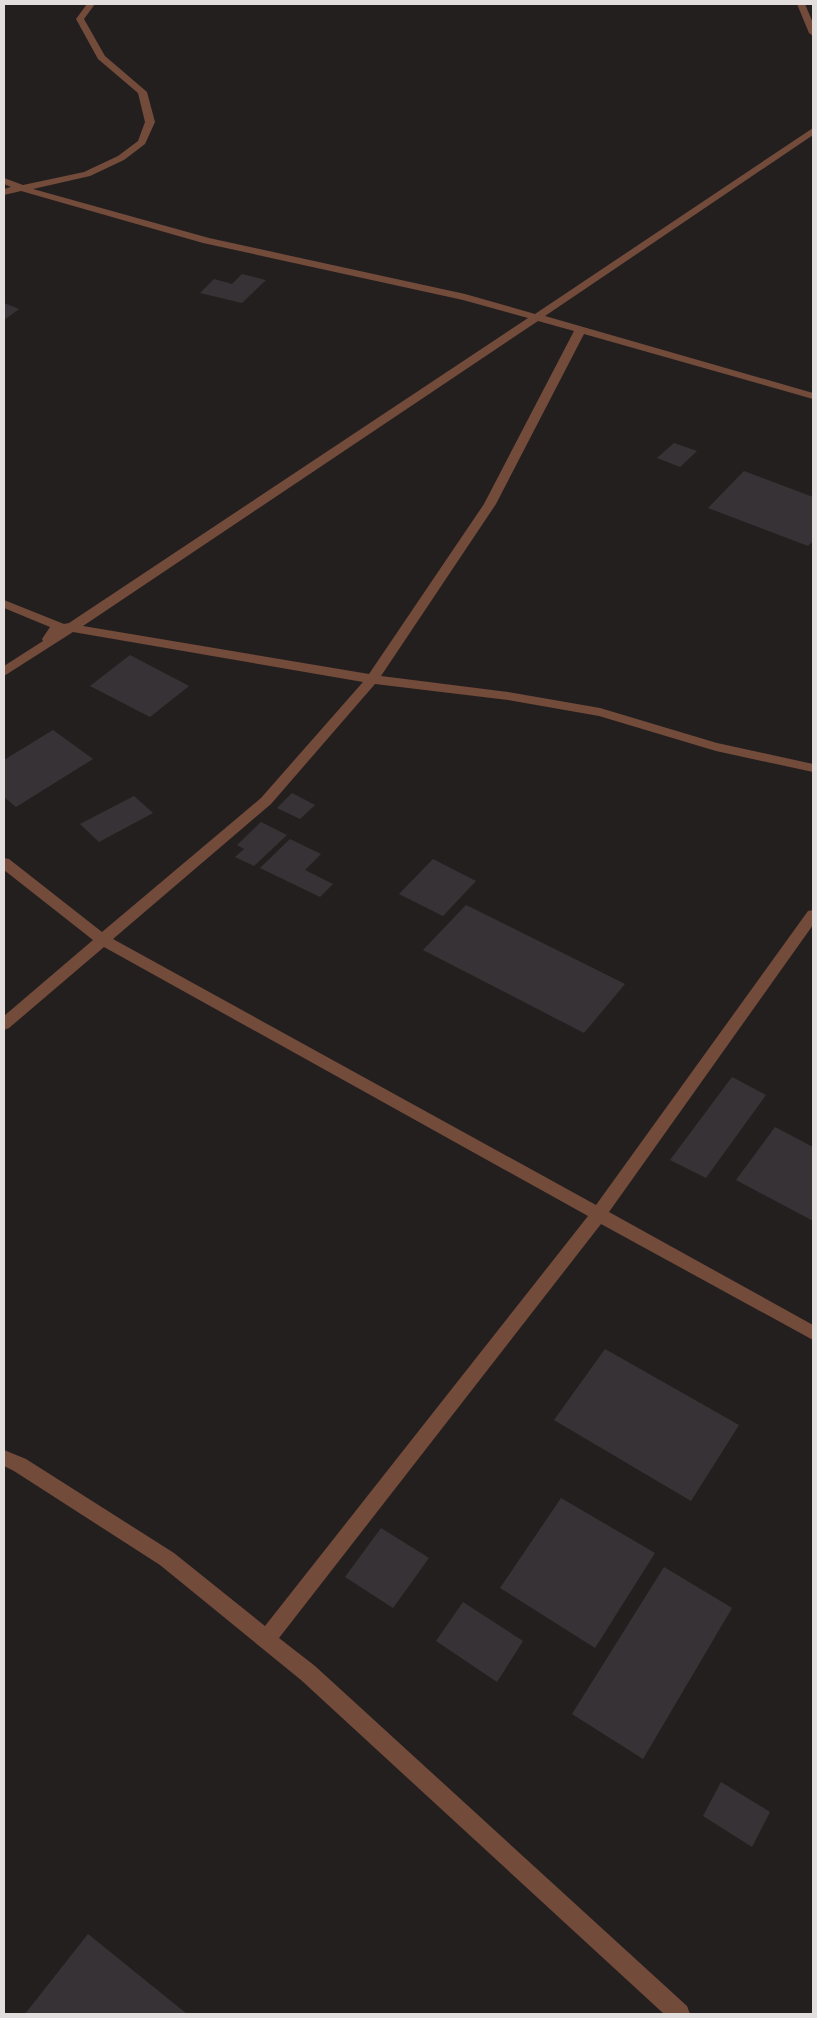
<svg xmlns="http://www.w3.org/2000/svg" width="817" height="2018" font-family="Rubik,sans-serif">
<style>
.building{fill:#373235}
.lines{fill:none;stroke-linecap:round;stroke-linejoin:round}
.minor{fill:#734b3b;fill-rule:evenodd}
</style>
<rect width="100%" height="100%" fill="#241f1f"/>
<g class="building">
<path d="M242,274L266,280L242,303L200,293L214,279L232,284Z"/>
<path d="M4,303L19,309L4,320Z"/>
<path d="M674,443L697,451L680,467L657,458Z"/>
<path d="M744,471L813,497V541L808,546L708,508Z"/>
<path d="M130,655L189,686L150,717L90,686Z"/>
<path d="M53,730L93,759L16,807L4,797V760Z"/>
<path d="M292,793L315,805L300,819L277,808Z"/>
<path d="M134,796L153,813L99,842L80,824Z"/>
<path d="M261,822L287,835L254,866L235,857L244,849L237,845Z"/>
<path d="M290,839L321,854L305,870L333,884L320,897L260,868Z"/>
<path d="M433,859L476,881L443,916L399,894Z"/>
<path d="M466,905L625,984L584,1033L423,950Z"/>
<path d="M732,1077L766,1095L706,1178L670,1160Z"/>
<path d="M775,1127L813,1147V1221L736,1180Z"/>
<path d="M605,1349L739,1425L691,1501L554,1420Z"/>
<path d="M561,1498L655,1553L595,1648L500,1588Z"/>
<path d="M381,1528L429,1558L393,1608L345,1577Z"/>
<path d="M664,1567L732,1608L643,1759L572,1714Z"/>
<path d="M463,1602L523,1641L497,1682L436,1641Z"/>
<path d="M721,1782L770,1812L752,1847L703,1816Z"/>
<path d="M88,1934L187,2014H25Z"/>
</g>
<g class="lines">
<g class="minor">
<path d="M87,4H95L84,19L105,56L147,92L155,122L145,144L124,160L90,176L33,189L209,238L465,294L535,314L813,128V135L545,316L813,393V399L584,334L496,504L381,676L508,692L600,708L717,743L813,764V772L716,751L599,716L508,700L375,684L271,804L113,939L596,1205L808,911L813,910V925L609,1212L813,1325V1340L601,1224L279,1638L315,1666L687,2006L690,2014H664L301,1680L160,1565L14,1471L4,1466V1450L26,1459L174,1553L265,1626L588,1216L104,947L9,1028L4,1030V1016L93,940L4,870V858L9,859L102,932L261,798L363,682L73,632L4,676V666L43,641L42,639L50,627L4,608V600L64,624L69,623L528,318L463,300L203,243L21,191L4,195V189L11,187L4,184V178L23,185L84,172L118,156L138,141L145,122L138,93L98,59L76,19ZM538,321L574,331L484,504L369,674L83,626Z"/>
<path d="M797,4H805L813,23V36L809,33Z"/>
</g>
</g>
<rect width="817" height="2018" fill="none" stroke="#e2dede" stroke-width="10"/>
</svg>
